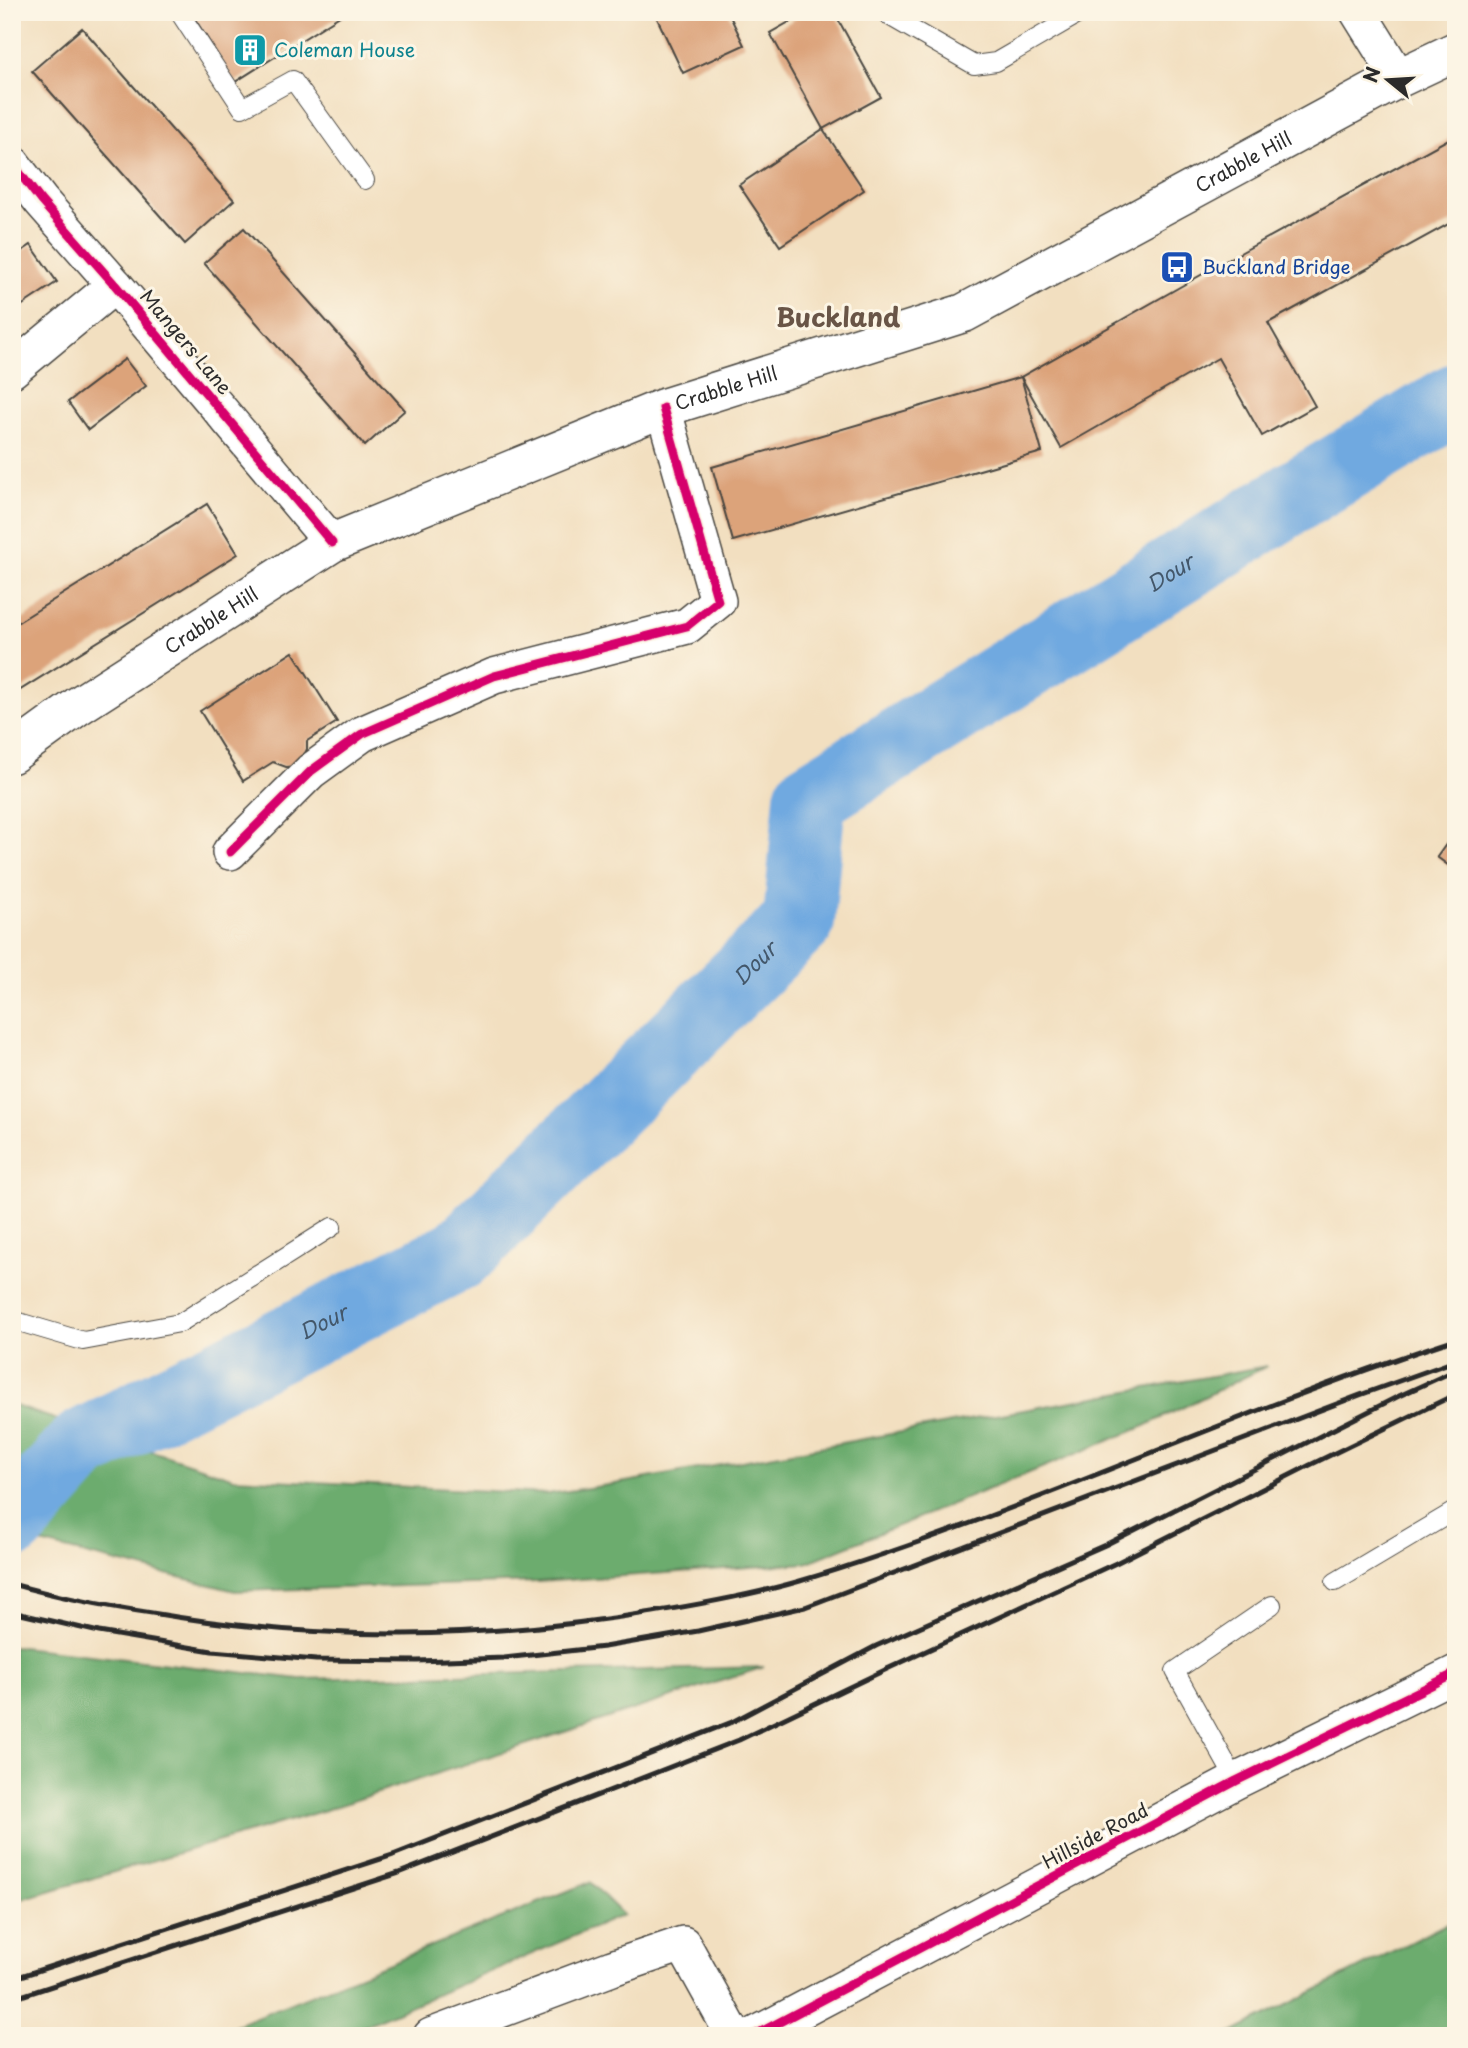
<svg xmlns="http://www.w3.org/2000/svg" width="1468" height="2048" font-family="'Playpen Sans',sans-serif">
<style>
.forest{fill:#6cac6e;stroke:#4c6c4c;stroke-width:2}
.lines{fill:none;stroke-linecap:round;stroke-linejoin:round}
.river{stroke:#70a9e0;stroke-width:72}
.building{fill:#dca37a}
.service-casing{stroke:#494641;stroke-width:20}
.minor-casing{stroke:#494641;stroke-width:38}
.primary-casing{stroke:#494641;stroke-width:41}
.service{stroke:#fff;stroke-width:18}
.minor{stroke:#fff;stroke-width:35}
.primary{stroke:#fff;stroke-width:38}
.rail{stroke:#2b2b2b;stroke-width:5}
.cycleway-casing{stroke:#fcf5e5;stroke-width:13}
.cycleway{stroke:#d6006c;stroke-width:9}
.labels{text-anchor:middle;stroke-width:6;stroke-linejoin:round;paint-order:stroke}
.culture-label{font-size:19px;fill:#0d838f;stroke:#fcf5e5;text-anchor:start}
.street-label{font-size:19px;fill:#2b2b2b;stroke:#fcf5e5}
.transit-label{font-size:19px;fill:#164399;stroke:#fcf5e5;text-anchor:start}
.water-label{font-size:21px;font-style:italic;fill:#43576a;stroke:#fcf5e5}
.district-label{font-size:26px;font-weight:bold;fill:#695547;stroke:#fcf5e5}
</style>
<rect width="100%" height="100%" fill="#fcf5e5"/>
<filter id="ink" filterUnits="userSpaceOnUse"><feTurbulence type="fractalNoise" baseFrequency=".0143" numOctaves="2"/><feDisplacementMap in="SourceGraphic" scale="14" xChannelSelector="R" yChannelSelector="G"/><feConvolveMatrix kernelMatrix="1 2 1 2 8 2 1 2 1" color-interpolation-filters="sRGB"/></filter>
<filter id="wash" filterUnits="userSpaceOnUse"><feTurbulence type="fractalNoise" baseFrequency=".00686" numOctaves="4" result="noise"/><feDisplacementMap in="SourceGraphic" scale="28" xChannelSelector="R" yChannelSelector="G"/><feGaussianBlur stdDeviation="1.57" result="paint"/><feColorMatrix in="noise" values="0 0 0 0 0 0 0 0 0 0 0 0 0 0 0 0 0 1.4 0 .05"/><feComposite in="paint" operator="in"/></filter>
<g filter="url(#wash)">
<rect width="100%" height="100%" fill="#f2dfc0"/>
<g class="forest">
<path d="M1267,1366L1145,1426L806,1563L538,1582L235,1591L12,1536V1405L234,1478L548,1494L615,1484Z"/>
<path d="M12,1646L300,1679L764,1667L319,1812L12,1902Z"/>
<path d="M590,1882L623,1915L340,2036H209Z"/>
<path d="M1456,1919V2036H1226Z"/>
</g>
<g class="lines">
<path class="river" id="s1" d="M12,1524L82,1445L460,1254L799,921L810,798L1299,494L1456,399"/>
</g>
<g id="blocks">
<g class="building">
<path d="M205,12H346L235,82L195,19Z"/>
<path d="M654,12H728L744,45L683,73Z"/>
<path d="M807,12H834L881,97L823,129L770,33Z"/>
<path d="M82,28L234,200L185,244L32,71Z"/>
<path d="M823,129L864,190L780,246L739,185Z"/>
<path d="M1456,135V220L1268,323L1315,406L1262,436L1218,358L1061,448L1021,377L1231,258Z"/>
<path d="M244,228L405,410L365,446L204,263Z"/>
<path d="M31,245L57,282L12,312V258Z"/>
<path d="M125,359L146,386L88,430L68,402Z"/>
<path d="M1021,377L1042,452L733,541L712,467Z"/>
<path d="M207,504L238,554L17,692L12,684V626Z"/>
<path d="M293,652L337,722L307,741V749L303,758L295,766L286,767L273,762L243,781L200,711Z"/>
<path d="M1452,836L1456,838V871L1437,857Z"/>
</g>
</g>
</g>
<g filter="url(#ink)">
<use href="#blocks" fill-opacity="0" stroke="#494641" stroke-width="2"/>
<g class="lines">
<g class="service-casing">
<g id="service">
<path d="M179,12L242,108L293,80L365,180"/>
<path d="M889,16L974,65L996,62L1082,12"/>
<path d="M12,1320L83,1341L180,1323L332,1227"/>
<path d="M1335,1582L1456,1510"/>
<path d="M1236,1781L1175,1671L1272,1605"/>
</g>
</g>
<g class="minor-casing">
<g id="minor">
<path d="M1358,12L1399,78"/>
<path d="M12,163L41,201L115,285L332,543"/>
<path d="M12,370L115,285"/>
<path d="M230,852L311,771L362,734L494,676L687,626L718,601L663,408"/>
<path d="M431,2036L612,1968L683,1944L734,2036"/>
<path d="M753,2036L1236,1781L1456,1673"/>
</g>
</g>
<g class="primary-casing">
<g id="primary">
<path id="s2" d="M12,754L78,706L332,543L663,408L964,313L1399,78L1456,51"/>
</g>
</g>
<use href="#service" class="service"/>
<use href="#minor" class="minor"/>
<use href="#primary" class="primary"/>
<g class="rail">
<path d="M12,1584C58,1597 105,1606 152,1613C321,1642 484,1640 653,1612C702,1604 752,1595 800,1581C1023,1514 1234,1411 1456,1339"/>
<path d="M12,1612L99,1632L212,1651L316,1660L417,1661L504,1658L604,1647L698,1631L805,1607L1360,1395L1452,1362"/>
<path d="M12,1979L393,1855L732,1722L876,1646L1105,1545L1399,1396L1456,1370"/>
<path d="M12,1999L399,1873L739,1740L887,1669L1116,1563L1308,1466L1456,1394"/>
</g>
<g class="cycleway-casing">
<g id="cycleway">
<path d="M12,163L41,201L115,285L332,543"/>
<path d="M230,852L311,771L362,734L494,676L687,626L718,601L663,408"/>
<path d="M753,2036L1236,1781L1456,1673"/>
</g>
</g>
<use href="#cycleway" class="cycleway"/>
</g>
</g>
<defs>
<g id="building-square" transform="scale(1.75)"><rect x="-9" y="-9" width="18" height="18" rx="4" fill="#0f9aa8" stroke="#fcf5e5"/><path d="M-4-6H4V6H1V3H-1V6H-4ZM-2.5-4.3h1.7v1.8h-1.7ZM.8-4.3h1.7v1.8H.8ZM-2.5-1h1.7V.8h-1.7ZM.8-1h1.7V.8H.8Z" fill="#fff"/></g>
<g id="bus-square" transform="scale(1.75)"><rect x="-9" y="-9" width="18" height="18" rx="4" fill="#1a4fb4" stroke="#fcf5e5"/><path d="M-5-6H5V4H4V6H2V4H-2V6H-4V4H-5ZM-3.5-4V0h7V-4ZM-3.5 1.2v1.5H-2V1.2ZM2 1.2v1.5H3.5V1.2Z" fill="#fff"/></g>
</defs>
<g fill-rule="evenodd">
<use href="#building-square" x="250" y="50"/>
<use href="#bus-square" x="1177" y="267"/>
</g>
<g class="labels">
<g class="culture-label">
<text x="274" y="57">Coleman House</text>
</g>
<g class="street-label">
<text dy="7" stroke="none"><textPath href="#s2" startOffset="1374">Crabble Hill</textPath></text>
<text transform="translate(186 342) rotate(50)" y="7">Mangers Lane</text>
<text dy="7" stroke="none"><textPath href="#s2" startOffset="807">Crabble Hill</textPath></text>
<text dy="7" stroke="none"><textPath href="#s2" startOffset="240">Crabble Hill</textPath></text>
<text transform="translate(1095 1836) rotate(-28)" y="7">Hillside Road</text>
</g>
<g class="transit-label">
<text x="1202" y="274">Buckland Bridge</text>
</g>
<g class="water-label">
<text dy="7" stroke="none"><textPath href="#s1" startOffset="1552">Dour</textPath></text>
<text dy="7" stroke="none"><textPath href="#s1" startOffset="943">Dour</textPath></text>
<text dy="7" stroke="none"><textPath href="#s1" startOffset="376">Dour</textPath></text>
</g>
<g class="district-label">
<text x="838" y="327">Buckland</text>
</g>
</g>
<rect width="1468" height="2048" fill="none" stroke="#fcf5e5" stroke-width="42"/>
<g transform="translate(1388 80) rotate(288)" stroke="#fcf5e5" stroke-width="5" paint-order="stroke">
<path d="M0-5L12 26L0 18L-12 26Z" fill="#2b2b2b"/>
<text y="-10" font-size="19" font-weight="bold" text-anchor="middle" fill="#2b2b2b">N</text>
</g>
</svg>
